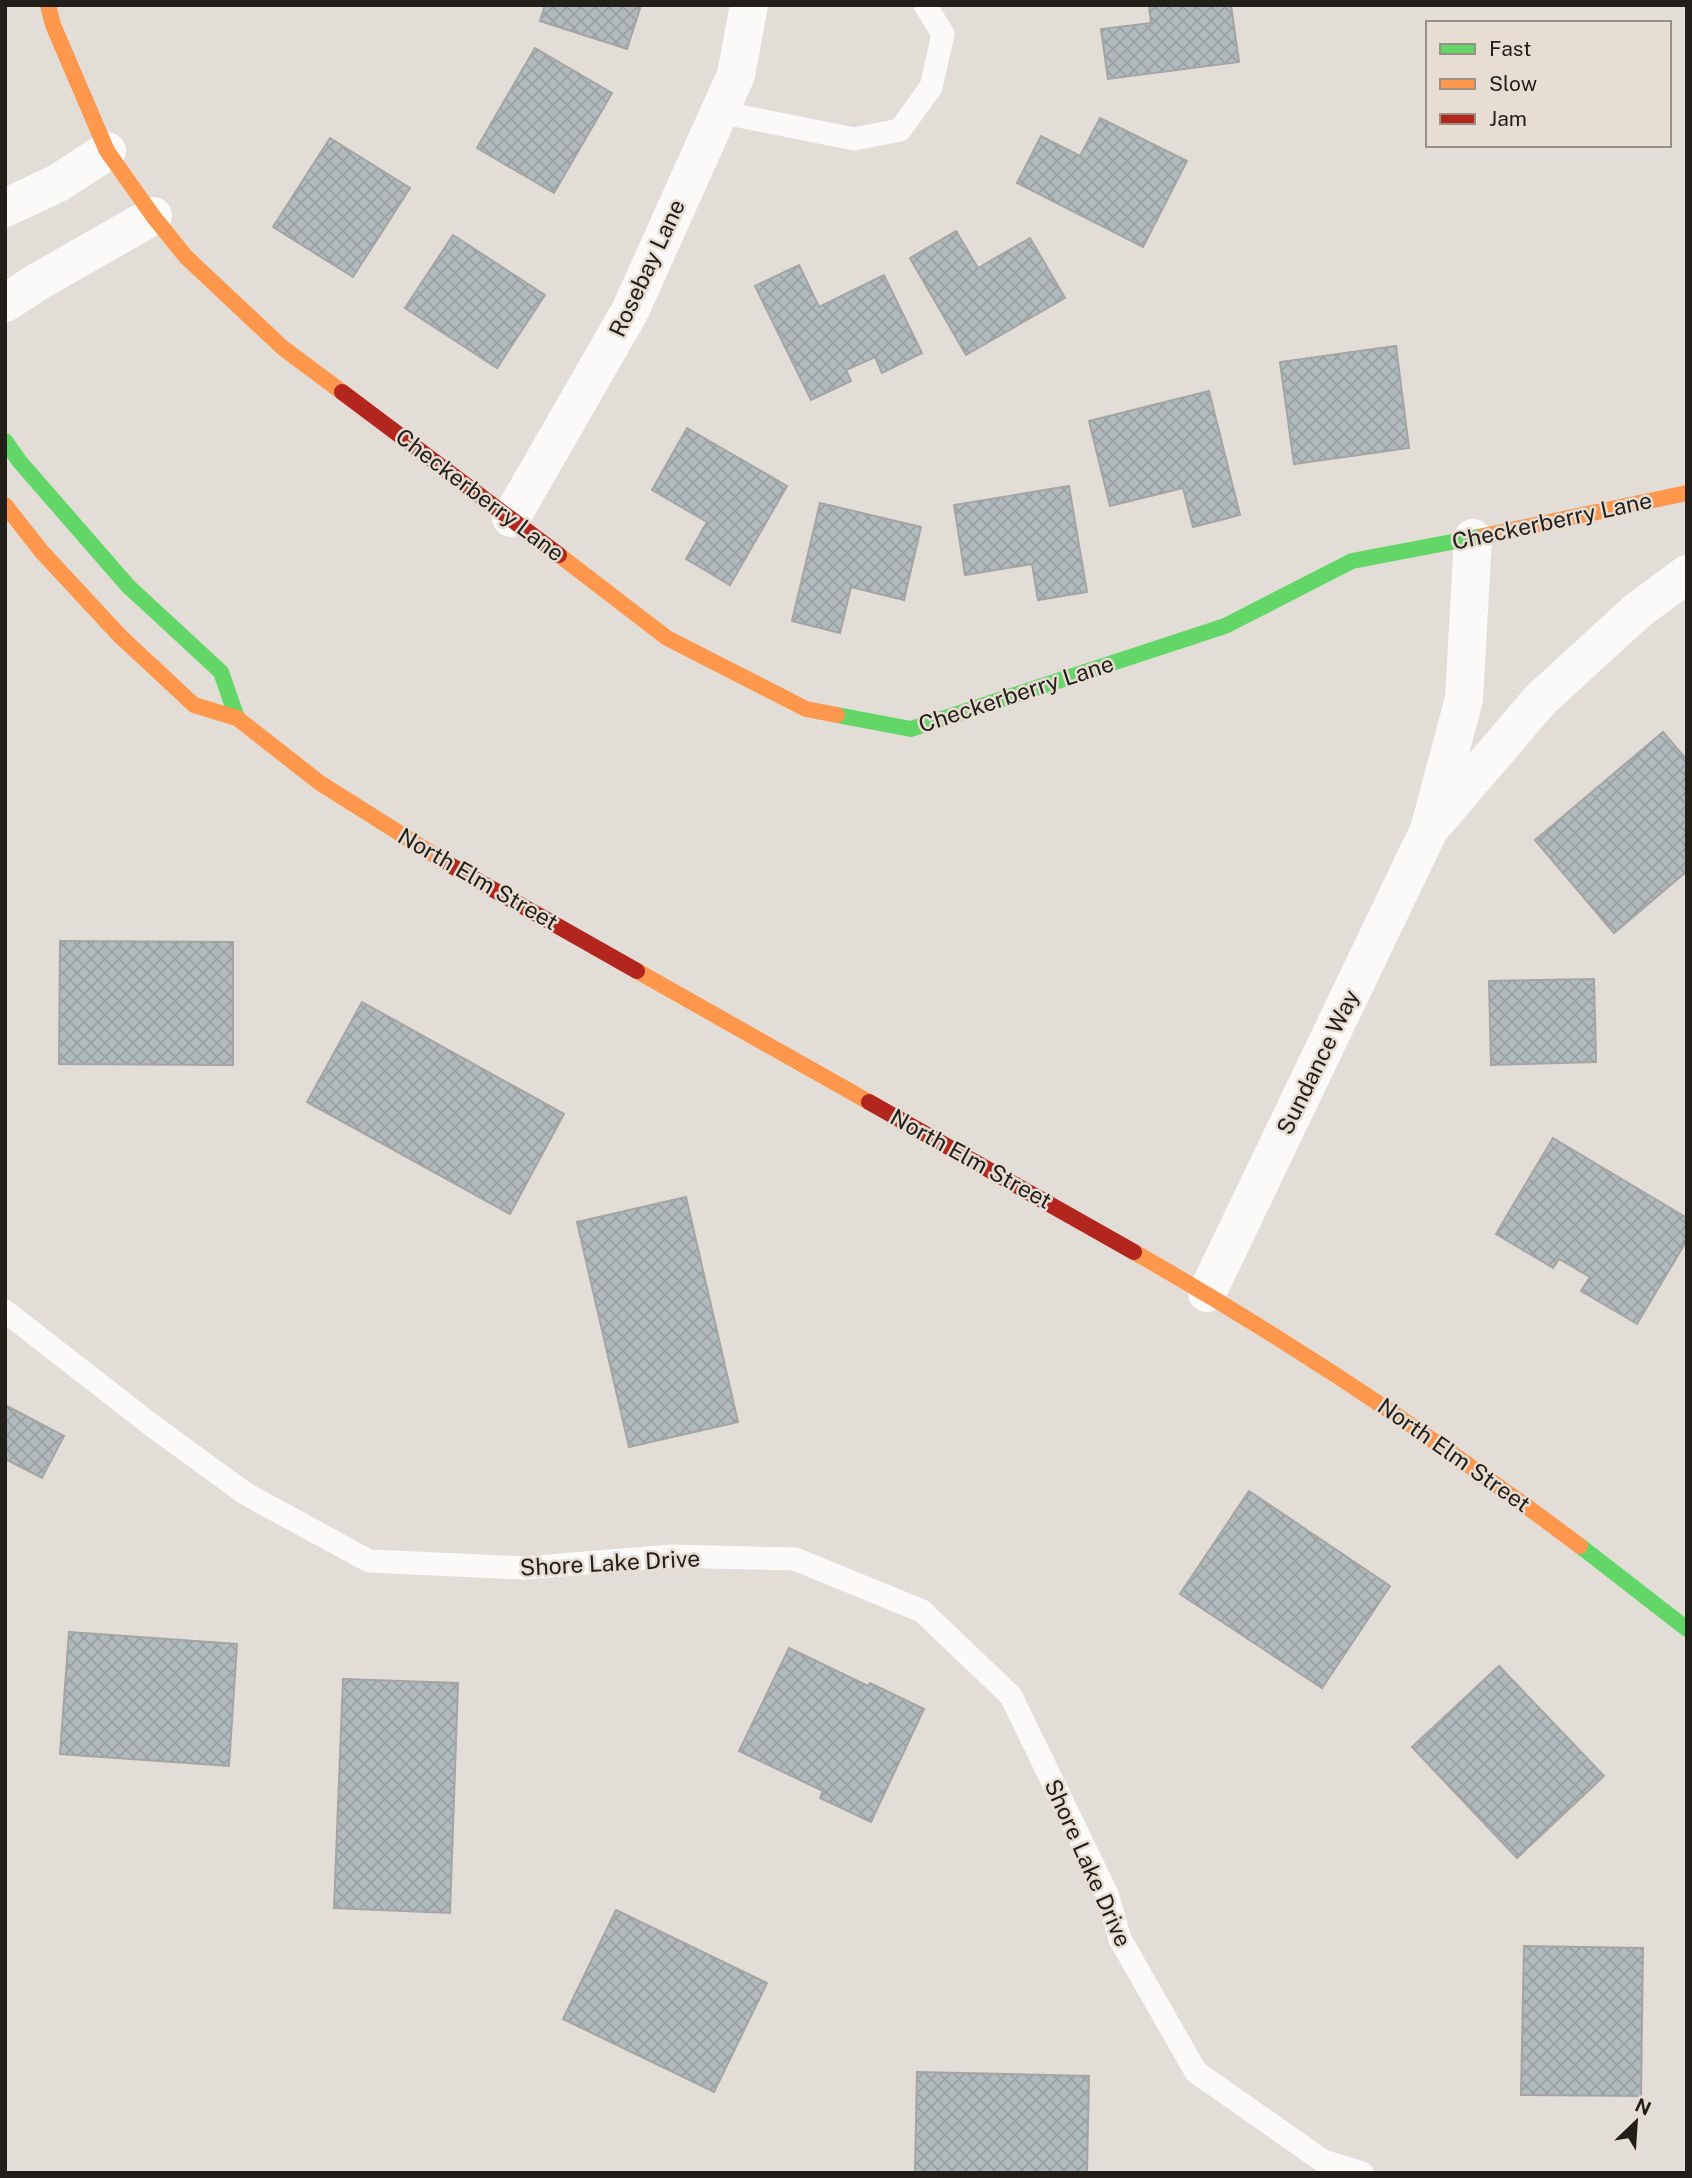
<svg xmlns="http://www.w3.org/2000/svg" width="1692" height="2178" font-family="'Public Sans',sans-serif">
<style>
.building{fill:url(#building-cross-hatch);stroke:#a4a5a3;stroke-width:2}
.lines{fill:none;stroke-linecap:round;stroke-linejoin:round}
.lane{stroke:#fbfaf9;stroke-width:23}
.street{stroke:#fbfaf9;stroke-width:38}
.fast{stroke:#63d668;stroke-width:16}
.slow{stroke:#ff974d;stroke-width:16}
.jam{stroke:#b3261e;stroke-width:16}
.labels{text-anchor:middle;stroke-width:5;stroke-linejoin:round;paint-order:stroke}
.street-label{font-size:23px;fill:#221e1a;stroke:#e7ddd2}
</style>
<defs>
<pattern id="building-cross-hatch" width="8" height="8" patternUnits="userSpaceOnUse" patternTransform="scale(1.75)"><rect width="8" height="8" fill="#b1bbbd"/><path d="M0 0l8 8M0 8l8-8" fill="none" stroke="#98a0a2"/></pattern>
</defs>
<rect width="100%" height="100%" fill="#e2ddd7"/>
<g class="building">
<path d="M545,5H641L627,49L540,21Z"/>
<path d="M1149,5H1231L1239,62L1108,79L1101,29L1151,23Z"/>
<path d="M535,48L612,93L554,193L477,148Z"/>
<path d="M1100,118L1187,161L1143,247L1017,183L1041,136L1080,156Z"/>
<path d="M330,138L410,188L353,277L273,227Z"/>
<path d="M956,231L978,268L1030,238L1065,298L966,355L910,258Z"/>
<path d="M453,235L545,295L497,368L405,308Z"/>
<path d="M799,265L819,307L884,275L922,353L882,373L875,357L846,370L851,381L811,400L755,286Z"/>
<path d="M1396,346L1409,448L1294,464L1280,362Z"/>
<path d="M1209,391L1240,515L1193,527L1183,488L1110,506L1089,421Z"/>
<path d="M687,428L787,486L730,585L686,559L707,522L652,490Z"/>
<path d="M1069,486L1087,592L1038,600L1032,564L965,575L954,505Z"/>
<path d="M820,503L921,527L904,600L851,587L840,633L792,621Z"/>
<path d="M1663,732L1687,760V871L1614,933L1535,840Z"/>
<path d="M60,941L233,942V1065L59,1064Z"/>
<path d="M1594,979L1596,1062L1491,1065L1489,981Z"/>
<path d="M362,1002L564,1114L510,1214L307,1102Z"/>
<path d="M1553,1138L1687,1218V1240L1637,1324L1581,1291L1590,1277L1559,1259L1553,1268L1496,1234Z"/>
<path d="M686,1197L738,1422L629,1447L577,1222Z"/>
<path d="M5,1405L64,1436L42,1478L5,1459Z"/>
<path d="M1249,1491L1390,1586L1322,1688L1180,1594Z"/>
<path d="M69,1632L237,1644L229,1766L60,1754Z"/>
<path d="M789,1648L868,1686L870,1683L924,1709L871,1822L820,1798L823,1791L739,1751Z"/>
<path d="M1499,1666L1604,1776L1517,1858L1412,1747Z"/>
<path d="M343,1679L458,1683L450,1913L334,1908Z"/>
<path d="M616,1910L767,1983L714,2092L563,2019Z"/>
<path d="M1524,1946L1643,1948L1641,2096L1521,2095Z"/>
<path d="M917,2072L1089,2076L1087,2173H915Z"/>
</g>
<g class="lines">
<g class="lane">
<path d="M719,112L854,139L900,130L931,87L943,34L925,5"/>
<path d="M5,1311L154,1427L246,1494L369,1561L524,1568L672,1556L795,1559L922,1611L1011,1696L1107,1894L1120,1939L1196,2072L1323,2161L1362,2173"/>
</g>
<g class="street">
<path d="M5,208L58,183L107,151"/>
<path d="M5,303L39,281L153,216"/>
<path d="M511,518L630,311L736,75L749,5"/>
<path d="M1435,823L1540,700L1637,611L1687,574"/>
<path d="M1207,1293L1429,830L1464,699L1473,538"/>
</g>
<g class="fast">
<path d="M5,441L20,462L128,586L221,672L237,718"/>
<path d="M837,715L911,729L1225,626L1352,561L1483,536"/>
<path d="M1580,1546L1687,1629"/>
</g>
<g class="slow">
<path d="M48,5L53,25L107,151L153,216L186,257L283,348L342,392"/>
<path d="M5,505L42,552L120,636L194,705L237,718L320,783L450,865"/>
<path d="M1483,536L1687,493"/>
<path d="M559,555L667,638L806,709L837,715"/>
<path d="M637,971L869,1102"/>
<path d="M1134,1252C1289,1340 1437,1439 1580,1546"/>
</g>
<g class="jam">
<path d="M342,392L559,555"/>
<path d="M450,865L637,971"/>
<path d="M869,1102L1134,1252"/>
</g>
</g>
<g class="labels">
<g class="street-label">
<text transform="translate(647 268) rotate(-65)" y="8">Rosebay Lane</text>
<text transform="translate(480 495) rotate(37)" y="8">Checkerberry Lane</text>
<text transform="translate(1552 521) rotate(-12)" y="8">Checkerberry Lane</text>
<text transform="translate(1016 694) rotate(-18)" y="8">Checkerberry Lane</text>
<text transform="translate(478 879) rotate(30)" y="8">North Elm Street</text>
<text transform="translate(1318 1062) rotate(-64)" y="8">Sundance Way</text>
<text transform="translate(971 1159) rotate(29)" y="8">North Elm Street</text>
<text transform="translate(1454 1455) rotate(35)" y="8">North Elm Street</text>
<text transform="translate(610 1563) rotate(-3)" y="8">Shore Lake Drive</text>
<text transform="translate(1088 1863) rotate(66)" y="8">Shore Lake Drive</text>
</g>
</g>
<rect width="1692" height="2178" fill="none" stroke="#221e1a" stroke-width="14"/>
<rect x="1426" y="21" width="245" height="126" fill="#e7ddd2" stroke="#989188" stroke-width="2"/>
<rect x="1440" y="44" width="35" height="10" fill="#63d668" stroke="#989188" stroke-width="2"/>
<text x="1489" y="56" font-size="21" fill="#221e1a">Fast</text>
<rect x="1440" y="79" width="35" height="10" fill="#ff974d" stroke="#989188" stroke-width="2"/>
<text x="1489" y="91" font-size="21" fill="#221e1a">Slow</text>
<rect x="1440" y="114" width="35" height="10" fill="#b3261e" stroke="#989188" stroke-width="2"/>
<text x="1489" y="126" font-size="21" fill="#221e1a">Jam</text>
<g transform="translate(1636 2122) rotate(25)" stroke="#e7ddd2" stroke-width="5" paint-order="stroke">
<path d="M0-5L12 26L0 18L-12 26Z" fill="#221e1a"/>
<text y="-10" font-size="19" font-weight="bold" text-anchor="middle" fill="#221e1a">N</text>
</g>
</svg>
